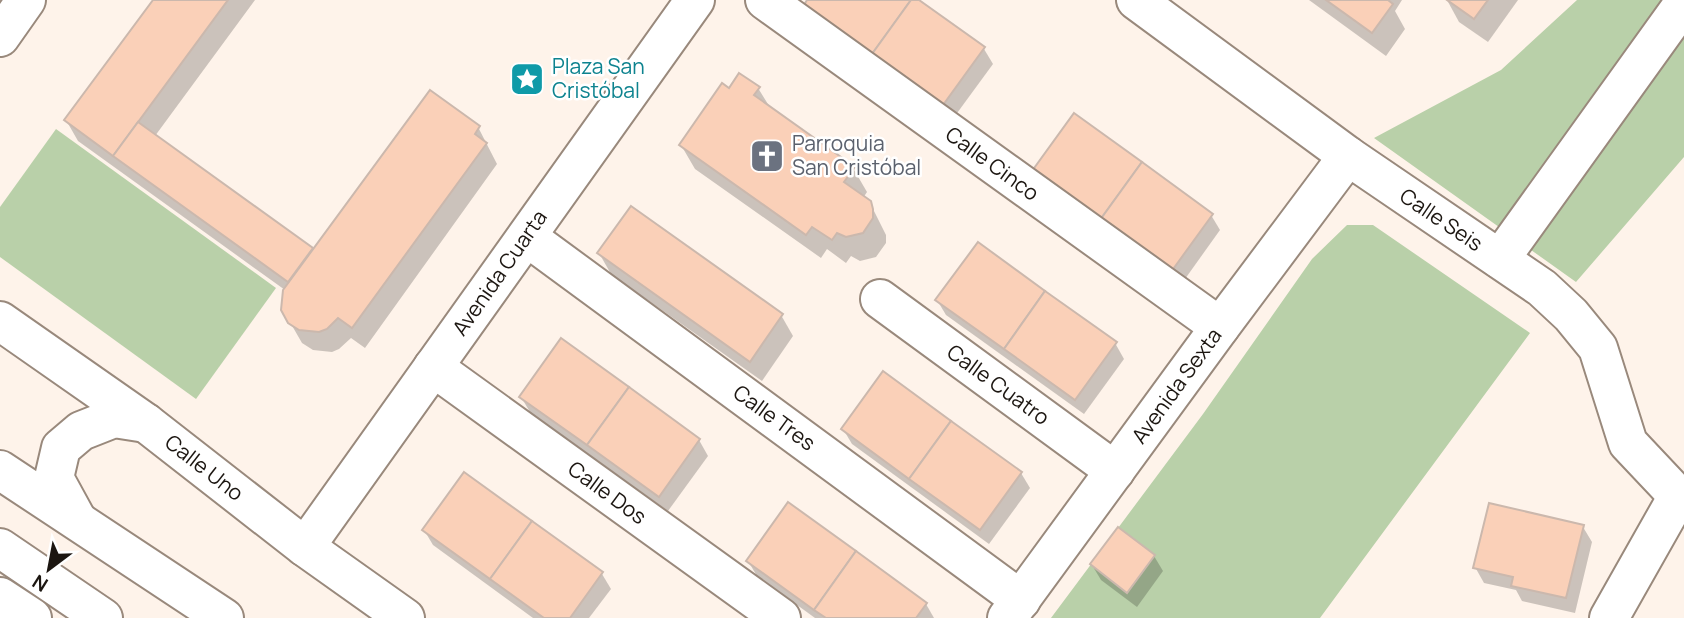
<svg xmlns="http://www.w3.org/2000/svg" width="1684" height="618" font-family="Manrope,sans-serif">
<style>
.green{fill:#b9d0a9}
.shadow{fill:#0003}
.building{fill:#fad0b8;stroke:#cbb8ad;stroke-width:2}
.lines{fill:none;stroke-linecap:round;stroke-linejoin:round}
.street-casing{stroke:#99897c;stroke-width:42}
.highway-casing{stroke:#99897c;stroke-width:42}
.street{stroke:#fff;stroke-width:38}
.highway{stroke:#fff;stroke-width:38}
.labels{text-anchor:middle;stroke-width:5;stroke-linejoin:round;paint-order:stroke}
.culture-label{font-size:21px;fill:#0d838f;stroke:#fff;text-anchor:start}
.worship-label{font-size:21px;fill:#5b616d;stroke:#fff;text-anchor:start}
.street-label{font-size:21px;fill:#1c1611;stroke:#fff}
</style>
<rect width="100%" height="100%" fill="#fef3ea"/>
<g class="green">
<path d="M1577,0H1684V157L1576,282L1374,138L1501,70Z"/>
<path d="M56,129L276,288L196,399L0,257V207Z"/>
<path d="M1347,225H1373L1530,333L1320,618H1051L1203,414L1312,259Z"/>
</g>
<g class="shadow">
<path d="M155,0H255L155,136L313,251L478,127L497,164L365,348L351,338L339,349L332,352L313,350L302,343L283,310L285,290L78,141L66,120Z"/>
<path d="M810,0H916L984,49L993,64L952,120Z"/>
<path d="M1309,0H1402L1395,11L1405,29L1386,56Z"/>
<path d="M1447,0H1518L1488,42L1459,22Z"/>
<path d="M758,88L771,109L853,168L867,192L863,198L870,203L886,235V243L876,257L860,261L851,256L846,263L827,249L821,258L695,169L681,145L729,90Z"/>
<path d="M1042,186L1211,215L1220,230L1180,286Z"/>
<path d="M599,253L781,315L793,336L762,381L611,274Z"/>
<path d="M937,300L1115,343L1124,359L1084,414L946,315Z"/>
<path d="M561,341L699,440L708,456L668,511L530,412L521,397Z"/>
<path d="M843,429L1021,473L1030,488L989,544L852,444Z"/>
<path d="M1583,527L1592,542L1575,613L1522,601L1516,590L1484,583L1475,567Z"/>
<path d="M424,530L602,574L611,589L589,618H533L433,545Z"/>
<path d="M1154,556L1163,571L1137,607L1101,580L1092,565Z"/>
<path d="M748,561L926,604L934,618H815L757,576Z"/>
</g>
<g class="building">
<path d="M153,0H228L113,156L64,120Z"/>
<path d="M807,0H911L872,54L804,5Z"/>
<path d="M911,0H919L985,47L943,105L872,54Z"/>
<path d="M1326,0H1388L1393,4L1372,33Z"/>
<path d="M1447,0H1488L1474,19Z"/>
<path d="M739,73L760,87L754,95L855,167L844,182L871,201L873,209V218L863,233L846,237L837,233L832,240L812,227L806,235L679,145L722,83L729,88Z"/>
<path d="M430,90L480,126L475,134L487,143L352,328L338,318L327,329L319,332L299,330L288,323L281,310L283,290Z"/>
<path d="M1074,113L1142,162L1100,220L1032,171Z"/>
<path d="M138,122L313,248L288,282L113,156Z"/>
<path d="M1142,162L1213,214L1171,272L1100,220Z"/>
<path d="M631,206L783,314L750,362L597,253Z"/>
<path d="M978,242L1045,291L1004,349L935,300Z"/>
<path d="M1045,291L1117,342L1075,400L1004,349Z"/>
<path d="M561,338L629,387L587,445L519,397Z"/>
<path d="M883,371L951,421L909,479L841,429Z"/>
<path d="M629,387L700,439L659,497L587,445Z"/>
<path d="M951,421L1022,472L980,530L909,479Z"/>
<path d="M464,472L532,521L490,579L422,530Z"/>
<path d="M788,502L856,551L814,610L746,561Z"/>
<path d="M1489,503L1584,525L1566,598L1511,586L1513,577L1473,568Z"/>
<path d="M532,521L603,572L570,618H544L490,579Z"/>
<path d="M1118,527L1155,555L1127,593L1090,564Z"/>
<path d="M856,551L927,603L916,618H826L814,610Z"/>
</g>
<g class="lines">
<g class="street-casing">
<g id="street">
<path d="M765,0L1220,327"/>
<path d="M1136,0L1348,156L1542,288L1571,315L1598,348L1628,443L1678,496L1684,498"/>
<path d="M0,37L26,0"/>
<path d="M527,237L1021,600"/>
<path d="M1500,259L1684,3"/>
<path d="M880,299L1115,471"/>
<path d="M0,321L146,423L305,547L405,618"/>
<path d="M433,367L781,618"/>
<path d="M0,470L224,618"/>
<path d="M77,520L54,478L61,448L81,431L114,418L146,423"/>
<path d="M305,547L695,0"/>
<path d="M1007,618L1220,327L1348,156"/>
<path d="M1609,618L1678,496"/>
</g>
</g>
<g class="highway-casing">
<g id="highway">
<path d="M0,548L103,618"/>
<path d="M0,597L32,618"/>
</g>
</g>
<use href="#street" class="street"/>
<use href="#highway" class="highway"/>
</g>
<defs>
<g id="sight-square" transform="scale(1.75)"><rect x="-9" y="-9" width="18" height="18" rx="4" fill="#0f9aa8" stroke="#fff"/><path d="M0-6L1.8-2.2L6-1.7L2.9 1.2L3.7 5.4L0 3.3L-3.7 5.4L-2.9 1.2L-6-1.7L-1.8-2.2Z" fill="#fff"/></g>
<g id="church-square" transform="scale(1.75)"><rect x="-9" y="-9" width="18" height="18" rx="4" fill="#6b7280" stroke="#fff"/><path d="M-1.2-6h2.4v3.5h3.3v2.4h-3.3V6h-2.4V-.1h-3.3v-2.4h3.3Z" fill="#fff"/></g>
</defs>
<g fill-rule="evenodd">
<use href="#sight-square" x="527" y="79"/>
<use href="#church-square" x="767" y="156"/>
</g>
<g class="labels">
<g class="culture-label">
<text x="552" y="74">Plaza San<tspan x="552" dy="24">Cristóbal</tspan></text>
</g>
<g class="worship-label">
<text x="792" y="151">Parroquia<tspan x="792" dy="24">San Cristóbal</tspan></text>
</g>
<g class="street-label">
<text transform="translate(992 164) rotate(36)" y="7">Calle Cinco</text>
<text transform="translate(1441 220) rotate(34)" y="7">Calle Seis</text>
<text transform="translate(500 273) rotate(-55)" y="7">Avenida Cuarta</text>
<text transform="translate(998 385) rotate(36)" y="7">Calle Cuatro</text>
<text transform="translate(1177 386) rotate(-54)" y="7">Avenida Sexta</text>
<text transform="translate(774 418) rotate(36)" y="7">Calle Tres</text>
<text transform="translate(204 468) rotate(38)" y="7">Calle Uno</text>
<text transform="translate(607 493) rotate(36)" y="7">Calle Dos</text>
</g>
</g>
<g transform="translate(49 569) rotate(212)" stroke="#ffffff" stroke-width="5" paint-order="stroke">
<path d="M0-5L12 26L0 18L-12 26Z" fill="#1c1611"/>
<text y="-10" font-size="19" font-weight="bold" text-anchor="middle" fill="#1c1611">N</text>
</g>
</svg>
